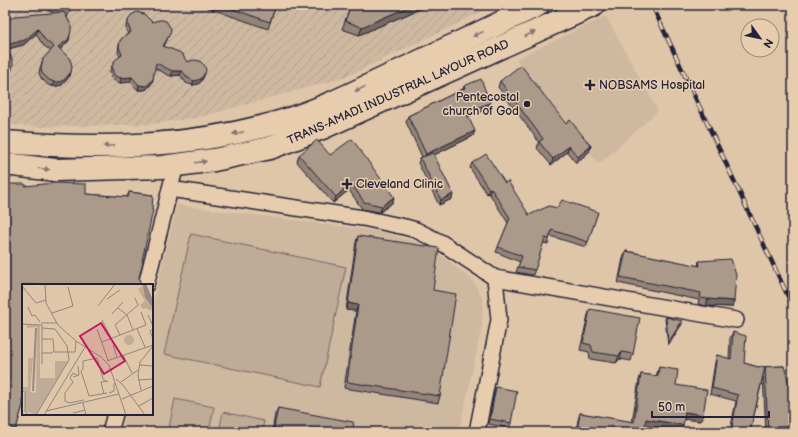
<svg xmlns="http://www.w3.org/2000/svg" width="798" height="437" font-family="'Balsamiq Sans',sans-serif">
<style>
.built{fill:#cfb8a0}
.industrial{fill:url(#industrial-furrows)}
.grass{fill:#c0ab97;stroke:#716669}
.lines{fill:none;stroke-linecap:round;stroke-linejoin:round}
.minor-casing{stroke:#22223b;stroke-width:18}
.primary-casing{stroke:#22223b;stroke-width:25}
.minor{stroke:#e7cdae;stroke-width:15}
.primary{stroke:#e7cdae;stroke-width:22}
.rail-casing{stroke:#22223b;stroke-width:4.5}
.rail{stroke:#e7cdae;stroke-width:3;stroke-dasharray:9;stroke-linecap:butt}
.wall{fill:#938477;stroke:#22223b}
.shaded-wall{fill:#786b61;stroke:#22223b}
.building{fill:#ab998a;stroke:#22223b}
.oneway{fill:#847874}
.poi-dot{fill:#22223b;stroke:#e7cdae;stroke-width:1.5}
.labels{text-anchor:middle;stroke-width:3;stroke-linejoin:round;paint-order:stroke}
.poi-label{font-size:12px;fill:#22223b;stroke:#e7cdae;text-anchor:start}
.street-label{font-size:12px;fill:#22223b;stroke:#e7cdae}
.inset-river{fill:none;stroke:#998982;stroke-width:2}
.inset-road{fill:none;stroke:#93847d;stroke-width:1}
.view{fill:#c2185b;fill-opacity:0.15;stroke:#c2185b;stroke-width:2}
.inset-edge{fill:none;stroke:#22223b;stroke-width:2}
</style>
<defs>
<pattern id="industrial-furrows" width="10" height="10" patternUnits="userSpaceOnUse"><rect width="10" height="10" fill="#cfb8a0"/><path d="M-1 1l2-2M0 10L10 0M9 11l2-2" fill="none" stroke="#b19e8b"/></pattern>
</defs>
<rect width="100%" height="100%" fill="#dfc6a9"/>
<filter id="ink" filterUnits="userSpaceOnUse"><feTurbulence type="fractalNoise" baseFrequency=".025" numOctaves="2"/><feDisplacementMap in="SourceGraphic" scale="8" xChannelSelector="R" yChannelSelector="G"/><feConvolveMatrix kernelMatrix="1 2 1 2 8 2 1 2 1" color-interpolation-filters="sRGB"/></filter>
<g filter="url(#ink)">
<g class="built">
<path d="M606,16L658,111L599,164L516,59Z"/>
<path d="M177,205L379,231L414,241L444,257L473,281L483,299L482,327L459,432H121L125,414H152V306Z"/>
</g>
<path class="industrial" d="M5,5H496L346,77L200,117L151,124L40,127L5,124Z"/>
<g class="grass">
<path d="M191,234L346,267L320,387L164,354Z"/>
<path d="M175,399L214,407L209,432H168Z"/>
<path d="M223,412L264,421L262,432H219Z"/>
</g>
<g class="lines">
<g class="minor-casing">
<g id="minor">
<path d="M170,189L363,218L405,227L416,230L442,243L495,278L736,320"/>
<path d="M146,285L176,165"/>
<path d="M110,432L115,414"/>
<path d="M477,432L499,320L495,278"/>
</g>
</g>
<g class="primary-casing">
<g id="primary">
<path d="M5,142C99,150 195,148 286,120C322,109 357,91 391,75C440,52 489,28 538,5"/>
<path d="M5,164L55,170L162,167L214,160L270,148L322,128L594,5"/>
</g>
</g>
<use href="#minor" class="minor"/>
<use href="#primary" class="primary"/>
<g class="rail-casing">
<path id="rail" d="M652,5L793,307"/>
</g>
<use href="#rail" class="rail"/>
</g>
<g class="wall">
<path d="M34,5H72L67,18L69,40L66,44L60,49L71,72L69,77L62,85L57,86H52L48,85L41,78L39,73L40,68L43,59L51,51L43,45L36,34L23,45L8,49L5,36V30L7,25L55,13Z"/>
<path d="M200,5H276L268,29Z"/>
<path d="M351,5H429L359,35L342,29Z"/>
<path d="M128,21L168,38L164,46L187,62L205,73L203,78L199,84L192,85L186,83L180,75L171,76L168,75L155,68L152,83L147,89L144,90H138L130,82L120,83L113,80L111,78L110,71L112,66L120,57L118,52L119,45L120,41L128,34L126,30V26Z"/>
<path d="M500,81L566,124L591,146L589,152L576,163L567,152L551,165L537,148L539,142L498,87Z"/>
<path d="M464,86L488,109L468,116L473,136L434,155L452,199L439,205L418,163L420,158L422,157L406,122L408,116L463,89Z"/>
<path d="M299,155H330L394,197L392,203L380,212L362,209L349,190L333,203L297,162Z"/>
<path d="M472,163L505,183L529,215L557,208L598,212L586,247L550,236L548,244L543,243L533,275L516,272L520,262L496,252L508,223L489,193L487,194L470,168Z"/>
<path d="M5,184L86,194L127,197L129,192L153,195L23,285V405L15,432H5Z"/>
<path d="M358,236L433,290L440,396L438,403L344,388L356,311L346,310L356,242Z"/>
<path d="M626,251L698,266L699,261L734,301L732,307L706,306L698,304L699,300L618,283L623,258Z"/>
<path d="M590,309L633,354L631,361L620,359L616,363L590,359L589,352L580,350L588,315Z"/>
<path d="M666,317L682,324L668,345L665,319Z"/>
<path d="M733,332L744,363L758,367L784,366L793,432H766L763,377L750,432H730L736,401L710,394L715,362L717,355L729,359L730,338Z"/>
<path d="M659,367L676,385L701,421L684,419L683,425L680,431L645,426L644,432H576L578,420L580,413L632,422L639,380L641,374L656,376Z"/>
<path d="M496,387L511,423L509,428L488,424L494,392Z"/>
<path d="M278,408L355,432H272L275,414Z"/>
</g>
<g class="shaded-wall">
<path d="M413,5H429L359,35L362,27Z"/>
<path d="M38,29L36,34L23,45L8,49L9,44Z"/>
<path d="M70,35L69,40L66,44L57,52L58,47Z"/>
<path d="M12,69L8,77L5,80V76Z"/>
<path d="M173,71H182L180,75L171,76Z"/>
<path d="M71,72L69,77L62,85L57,86H52L54,82Z"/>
<path d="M205,73L203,78L199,84L192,85L194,81Z"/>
<path d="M132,77L130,82L120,83L121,78Z"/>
<path d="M153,79L152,83L147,89L144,90H138L139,85Z"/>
<path d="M490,103L488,109L464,118L466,112Z"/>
<path d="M475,131L473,136L424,160L426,154Z"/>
<path d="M569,146L567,152L551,165L553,159Z"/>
<path d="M591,146L589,152L576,163L578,157Z"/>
<path d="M351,183L349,190L333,203L336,197Z"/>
<path d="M491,188L489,193L487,194L489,189Z"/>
<path d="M453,194L452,199L439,205L441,200Z"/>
<path d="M394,197L392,203L380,212L382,206Z"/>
<path d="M708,299L734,301L732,307L706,306Z"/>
<path d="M348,303L358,305L356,311L346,310Z"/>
<path d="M682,321V324L668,345V343Z"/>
<path d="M622,352L620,359L616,363L619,356Z"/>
<path d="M685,412L703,415L701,421L682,419Z"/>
<path d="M646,419L683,425L680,431L643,426Z"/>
</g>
<g class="building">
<path d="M53,5H72L70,11Z"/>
<path d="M221,5H276L270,22Z"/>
<path d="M351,5H413L362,27L345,21Z"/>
<path d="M64,12L71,25V31L70,35L68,40L58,47L69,58L71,62L72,67L71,72L64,80L59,82H54L49,80L42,73L41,68L42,63L43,59L54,47L45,40L38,29L25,40L9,44L6,29L7,25L11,18L15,16Z"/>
<path d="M137,12L144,14L152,22L159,20H162L166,21L170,27L171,30L170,34L163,46L179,52L182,54L187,62L194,60L200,61L205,66L206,70L205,73L201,79L194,81L188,78L182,71H173L170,70L156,63L153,79L149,84L146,86L139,85L132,77L121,78L115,76L113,73L112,66L115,60L122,55L119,47L120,41L122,38L131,32L128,25V21L131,15Z"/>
<path d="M5,46H6L12,59L13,64L12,69L9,73L5,76Z"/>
<path d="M521,65L566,124L570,120L591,146L578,157L569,146L553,159L539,142L543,139L500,81Z"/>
<path d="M481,79L490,103L466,112L475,131L426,154L408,116L465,88L464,86Z"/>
<path d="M352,139L394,197L382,206L364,202L351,183L336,197L299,155L317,140L330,155Z"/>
<path d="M433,153L453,194L441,200L420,158Z"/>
<path d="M486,154L505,183L508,181L529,215L549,206L557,208L562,200L598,212L588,242L552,230L549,239L545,238L535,270L518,267L522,256L498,247L510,218L491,188L489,189L472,163Z"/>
<path d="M54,183L86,184V194L128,197L129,192L153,195L152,210H153L142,261H143L139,278L140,282L141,285H23V405L16,429L5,425V307H6L5,283V184H25V186Z"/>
<path d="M358,236L439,248L433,290L456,294L440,396L347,382L358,305L348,303Z"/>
<path d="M626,251L700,266L699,261L731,259L736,275L734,301L708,299L700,298L701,293L620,277Z"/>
<path d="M590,309L640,318L633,354L622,352L619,356L593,352L591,345L583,343Z"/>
<path d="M666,317L682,321L668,343Z"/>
<path d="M733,332L746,336L744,363L758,367L784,366L793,399V432H768L765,367L750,432H731L738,395L712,388L717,355L731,359Z"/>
<path d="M659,367L678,370L676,385L707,390L703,415L685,412L683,425L646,419L644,432H584L577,431L580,413L634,422L641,374L658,376Z"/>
<path d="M496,387L517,391L511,423L490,419Z"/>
<path d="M278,408L353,422L355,432H273Z"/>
</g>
<defs><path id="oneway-solid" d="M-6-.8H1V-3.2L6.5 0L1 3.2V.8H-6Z"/></defs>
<g class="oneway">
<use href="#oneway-solid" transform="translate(478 34) rotate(155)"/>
<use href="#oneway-solid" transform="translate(530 34) rotate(-24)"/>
<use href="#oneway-solid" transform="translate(360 89) rotate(155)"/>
<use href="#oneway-solid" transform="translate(238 133) rotate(169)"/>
<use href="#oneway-solid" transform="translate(109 146) rotate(178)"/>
<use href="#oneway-solid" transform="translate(201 162) rotate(-7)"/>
<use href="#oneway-solid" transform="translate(44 169) rotate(7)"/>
</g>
</g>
<g class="poi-dot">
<path d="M588 79h4v4h4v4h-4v4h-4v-4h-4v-4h4z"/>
<circle cx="527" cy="104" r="4"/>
<path d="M345 178h4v4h4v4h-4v4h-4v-4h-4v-4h4z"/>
</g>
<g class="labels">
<g class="poi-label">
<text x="599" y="89">NOBSAMS Hospital</text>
<text x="519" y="101" text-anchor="end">Pentecostal<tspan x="519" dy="14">church of God</tspan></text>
<text x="356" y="188">Cleveland Clinic</text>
</g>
<g class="street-label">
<text transform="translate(398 92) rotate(-24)" y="4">TRANS-AMADI INDUSTRIAL LAYOUR ROAD</text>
</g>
</g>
<g transform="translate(22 284)">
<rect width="131" height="131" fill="#dfc6a9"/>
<path d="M5,41H18V94H33V77H46L14,131L3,127V106H0V103H6V74H11L8,108L14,109L15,43L5,44ZM102 56a5 5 0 1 1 10 0a5 5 0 1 1-10 0Z" fill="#c0ab97"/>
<path d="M119,0H121L131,22L129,27L124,24L121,25L118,21L123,17L116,5L120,3Z" fill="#c0ab97"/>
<path d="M121,0H124L131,16V24L123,13Z" fill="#998982"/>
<path class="inset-river" d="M11,107L14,44"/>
<path class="inset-road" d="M23,0L24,19L36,41L54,57L79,73L87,81L104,131M0,2L14,19L24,16M85,15L98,6M76,22L93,0M6,23L10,32L13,31L18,38M96,24L105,31L111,46M30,29L51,22L46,3M90,30L101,18M126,31L131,42M80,36L89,54M19,39H35M0,40L20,41V80M75,45L86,76M115,45L123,63M131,45L128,47L131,55M98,51L93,41L116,21L113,14M20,55H31L32,67L30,69H20M80,58L124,41L119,28M91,61L95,73M32,68H53L54,57M101,71L110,89M0,75V90M85,77L131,61M118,81L131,82M56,92L51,89L48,94L51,98L43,109V117L47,119L62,116M51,93L57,91L56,82M94,95L101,101L123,131M116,96L131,95M85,98L81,95L75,74L61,77V85L59,87L67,112L85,109M99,98L116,86M119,106L116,92L118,78L131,62M0,107L3,108V128L7,131M87,109L92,107V99M82,110L79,98L86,97M100,115L131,102M61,119L64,131M117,122L131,114M24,127L97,110M51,129L63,126M14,131L47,76L45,62L33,45L20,44M22,131L63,63"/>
<path class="view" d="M79,39L103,77L82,90L58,52Z"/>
<rect width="131" height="131" class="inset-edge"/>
</g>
<rect width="798" height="437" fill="none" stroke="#e7cdae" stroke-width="20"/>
<rect x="10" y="10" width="778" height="417" fill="none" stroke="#22223b" stroke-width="1.5" filter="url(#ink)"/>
<g transform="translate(760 38) rotate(123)"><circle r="19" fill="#e7cdae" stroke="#988980"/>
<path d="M0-3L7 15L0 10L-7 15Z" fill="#22223b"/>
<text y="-6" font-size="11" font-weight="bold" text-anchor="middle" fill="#22223b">N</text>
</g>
<path d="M652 411v6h117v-6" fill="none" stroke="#22223b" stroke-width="2"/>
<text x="658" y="411" font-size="12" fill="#22223b" stroke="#e7cdae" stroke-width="3" paint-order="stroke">50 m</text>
</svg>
